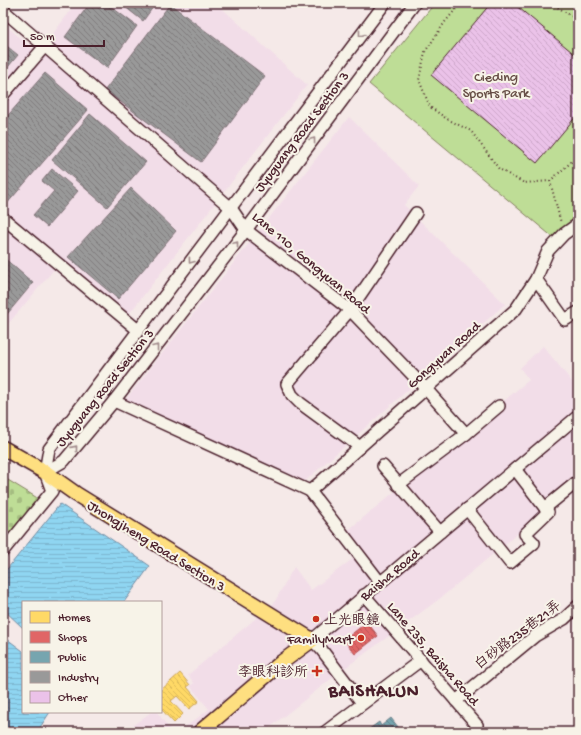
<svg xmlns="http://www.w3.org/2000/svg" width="581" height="735" font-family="'Gochi Hand','LXGW WenKai TC',sans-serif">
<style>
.built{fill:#f2dde8}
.cemetery{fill:url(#cemetery-stones);stroke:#847e60}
.green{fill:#bedd96;stroke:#847e60}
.water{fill:url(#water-rules);stroke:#738ca2}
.homes{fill:url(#homes-back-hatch);stroke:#c9a154}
.shops{fill:url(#shops-back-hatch);stroke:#b35154}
.public{fill:url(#public-back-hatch);stroke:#697d87}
.industry{fill:url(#industry-back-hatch);stroke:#817478}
.building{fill:url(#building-back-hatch);stroke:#4a1f2b}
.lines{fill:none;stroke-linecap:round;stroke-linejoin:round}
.minor-casing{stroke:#4a1f2b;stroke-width:14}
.major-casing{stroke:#4a1f2b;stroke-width:17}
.path{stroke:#4a1f2b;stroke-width:2;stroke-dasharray:1 3;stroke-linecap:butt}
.minor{stroke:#f7f3e8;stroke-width:11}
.major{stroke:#fedf80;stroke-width:14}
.oneway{stroke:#a0898a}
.poi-dot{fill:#c8321e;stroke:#f7f3e8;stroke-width:1.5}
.labels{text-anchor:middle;stroke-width:4;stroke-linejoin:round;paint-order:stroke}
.park-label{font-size:14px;fill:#674e46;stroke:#f7f3e8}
.street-label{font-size:14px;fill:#4a1f2b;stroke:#f7f3e8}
.poi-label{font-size:14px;fill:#4a1f2b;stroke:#f7f3e8;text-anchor:end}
.district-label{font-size:18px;font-weight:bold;letter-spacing:1px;fill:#4a1f2b;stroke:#f7f3e8}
</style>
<defs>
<pattern id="cemetery-stones" width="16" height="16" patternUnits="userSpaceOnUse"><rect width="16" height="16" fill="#bedd96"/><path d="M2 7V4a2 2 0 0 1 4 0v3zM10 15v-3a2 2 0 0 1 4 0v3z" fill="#a5bd81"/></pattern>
<pattern id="water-rules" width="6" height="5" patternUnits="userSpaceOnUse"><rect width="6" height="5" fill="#8fd5f1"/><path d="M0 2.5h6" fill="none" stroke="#7db6cf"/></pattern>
<pattern id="homes-back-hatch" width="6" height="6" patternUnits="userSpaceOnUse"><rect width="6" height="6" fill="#ffd966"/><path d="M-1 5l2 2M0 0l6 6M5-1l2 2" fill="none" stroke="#dcba59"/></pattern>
<pattern id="shops-back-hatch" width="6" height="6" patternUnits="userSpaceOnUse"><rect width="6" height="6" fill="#e06666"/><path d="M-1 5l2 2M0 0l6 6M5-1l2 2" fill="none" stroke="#b85354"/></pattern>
<pattern id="public-back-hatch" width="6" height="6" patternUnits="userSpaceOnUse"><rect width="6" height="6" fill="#76a5af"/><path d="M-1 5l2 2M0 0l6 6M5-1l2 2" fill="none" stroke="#63868f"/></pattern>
<pattern id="industry-back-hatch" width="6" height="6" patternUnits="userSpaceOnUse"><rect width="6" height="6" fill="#999"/><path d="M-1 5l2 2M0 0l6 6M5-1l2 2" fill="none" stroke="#7f7c7d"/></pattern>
<pattern id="building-back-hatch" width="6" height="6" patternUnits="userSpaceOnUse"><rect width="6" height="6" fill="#ebc2e9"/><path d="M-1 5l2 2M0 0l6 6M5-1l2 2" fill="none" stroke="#cba6c8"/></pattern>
</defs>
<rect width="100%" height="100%" fill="#f5e9e8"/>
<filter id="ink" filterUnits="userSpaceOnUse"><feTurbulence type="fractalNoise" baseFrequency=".025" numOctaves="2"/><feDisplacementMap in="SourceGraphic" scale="8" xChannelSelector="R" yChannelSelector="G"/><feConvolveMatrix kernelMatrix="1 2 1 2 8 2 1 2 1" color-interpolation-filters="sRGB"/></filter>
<g filter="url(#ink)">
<g class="built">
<path d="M76,3H216L307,85L129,314L62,260L3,330V23L38,54Z"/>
<path d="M349,117L419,186L404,205L505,304L304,482L126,399Z"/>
<path d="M543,346L578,389V483L438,600L341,671L264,732H179L209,709L190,686L194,683L188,675L274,603L294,567L311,590L354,558L340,537L529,380L520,368Z"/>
<path d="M151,712H157L172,732H124Z"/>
</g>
<path class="cemetery" d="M3,477L39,499L3,545Z"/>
<path class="green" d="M435,3H578V222L555,239L369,84Z"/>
<g class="water">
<path d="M60,504L150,566L124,602H23V628L3,609V574Z"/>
<path d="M3,636L23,651V712H50L37,732H3Z"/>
</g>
<path class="homes" d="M180,673L190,685L187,687L199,701L189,709L177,696L171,701L183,714L174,723L162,710L161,711V690Z"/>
<path class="shops" d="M367,622L378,636L355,654L344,640Z"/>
<path class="public" d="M391,718L402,732H369L368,730L379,722L381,726Z"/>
<g class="industry">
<path d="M90,3H106L137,26L107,68L65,37Z"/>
<path d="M120,3H156L143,21Z"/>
<path d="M170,4L265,76L201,162L105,90Z"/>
<path d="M3,43L18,55L3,73Z"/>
<path d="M45,73L88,110L5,206L3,204V121Z"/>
<path d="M90,114L146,162L107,207L52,160Z"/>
<path d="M52,169L78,191L47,227L33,215L54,191L42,181Z"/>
<path d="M131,188L176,231L118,299L68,257Z"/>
<path d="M3,257L33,283L3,319Z"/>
</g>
<path class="building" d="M491,3H513L578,57V114L537,163L431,75Z"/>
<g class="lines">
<g class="minor-casing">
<g id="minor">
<path d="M3,10L231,208L246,230L350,310L426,389L466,434"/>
<path d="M3,95L45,46"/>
<path d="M3,218L138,330"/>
<path d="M536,279L565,320L578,312"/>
<path d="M114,401L310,491L380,582"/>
<path d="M360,447L300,403L292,395L287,384L350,310L416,213"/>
<path d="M383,466L440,532"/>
<path d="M515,469L545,508L578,481"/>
<path d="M45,472L64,461L114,401L246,230L415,3"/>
<path d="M398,485L466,434L499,406"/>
<path d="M310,491L516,309L536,279L548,251L564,234L578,224"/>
<path d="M467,509L510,563L534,543L525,534L548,512L545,508"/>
<path d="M3,551L52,491L45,472L49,449L385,3"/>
<path d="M364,595L477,725L474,732"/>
<path d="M456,701L535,636L564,619L578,606"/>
<path d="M362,703L321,649L312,640L578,416"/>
<path d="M325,732L421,660"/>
</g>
</g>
<g class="major-casing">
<path id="major" d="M3,448L45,472L76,494L312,640L282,662L200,732"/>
</g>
<g class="path">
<path d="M461,3L445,22L425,52L419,80L430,107L447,119L471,131L499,169L524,183L550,181L578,156"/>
<path d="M551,3L573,17L578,22"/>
<path d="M550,181L561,223"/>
</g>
<use href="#minor" class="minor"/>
<use href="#major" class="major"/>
</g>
<defs><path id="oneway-chevron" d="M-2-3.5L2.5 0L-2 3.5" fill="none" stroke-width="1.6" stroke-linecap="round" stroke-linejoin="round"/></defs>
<g class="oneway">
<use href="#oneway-chevron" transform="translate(361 34) rotate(127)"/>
<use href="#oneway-chevron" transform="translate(313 140) rotate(-53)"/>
<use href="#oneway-chevron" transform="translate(236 244) rotate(-52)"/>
<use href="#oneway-chevron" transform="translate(191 261) rotate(127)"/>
<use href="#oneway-chevron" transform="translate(156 347) rotate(-52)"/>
<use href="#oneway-chevron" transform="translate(75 448) rotate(-51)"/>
</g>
</g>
<g class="poi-dot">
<circle cx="316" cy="619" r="4"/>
<circle cx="361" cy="638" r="4"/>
<path d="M315 665h4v4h4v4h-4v4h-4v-4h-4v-4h4z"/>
</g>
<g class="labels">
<g class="park-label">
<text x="496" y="81">Cieding<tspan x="496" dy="16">Sports Park</tspan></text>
</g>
<g class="street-label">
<text transform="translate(301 131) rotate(-53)" y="5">Jyuguang Road Section 3</text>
<text transform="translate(312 262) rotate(40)" y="5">Lane 110, Gongyuan Road</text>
<text transform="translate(443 354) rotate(-42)" y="5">Gongyuan Road</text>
<text transform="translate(104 387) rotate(-51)" y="5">Jyuguang Road Section 3</text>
<text transform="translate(157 545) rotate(32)" y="5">Jhongjheng Road Section 3</text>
<text transform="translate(389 574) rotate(-40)" y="5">Baisha Road</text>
<text transform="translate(517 634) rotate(-37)" y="5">白砂路235巷21弄</text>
<text transform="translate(434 653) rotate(49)" y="5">Lane 235, Baisha Road</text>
</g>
<g class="poi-label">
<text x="324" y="624" text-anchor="start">上光眼鏡</text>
<text x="353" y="643">FamilyMart</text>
<text x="308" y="676">李眼科診所</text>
</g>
<g class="district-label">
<text x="374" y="696">BAISHALUN</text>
</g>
</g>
<rect width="581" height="735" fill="none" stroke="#f7f3e8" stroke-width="16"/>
<rect x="8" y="8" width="565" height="719" fill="none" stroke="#4a1f2b" stroke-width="1.5" filter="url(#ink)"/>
<rect x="22" y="601" width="140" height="112" fill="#f7f3e8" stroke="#b29e9c"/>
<rect x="30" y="611" width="20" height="12" fill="#ffd966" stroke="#b29e9c"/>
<text x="58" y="621" font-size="12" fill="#4a1f2b">Homes</text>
<rect x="30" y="631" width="20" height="12" fill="#e06666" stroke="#b29e9c"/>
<text x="58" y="641" font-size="12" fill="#4a1f2b">Shops</text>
<rect x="30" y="651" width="20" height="12" fill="#76a5af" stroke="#b29e9c"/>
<text x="58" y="661" font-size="12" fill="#4a1f2b">Public</text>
<rect x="30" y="671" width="20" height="12" fill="#999999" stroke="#b29e9c"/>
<text x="58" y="681" font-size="12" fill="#4a1f2b">Industry</text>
<rect x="30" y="691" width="20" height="12" fill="#ebc2e9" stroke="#b29e9c"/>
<text x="58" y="701" font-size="12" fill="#4a1f2b">Other</text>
<path d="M24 40v6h80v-6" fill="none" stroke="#4a1f2b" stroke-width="2"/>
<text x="30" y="40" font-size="12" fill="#4a1f2b" stroke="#f7f3e8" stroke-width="3" paint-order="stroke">50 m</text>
</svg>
